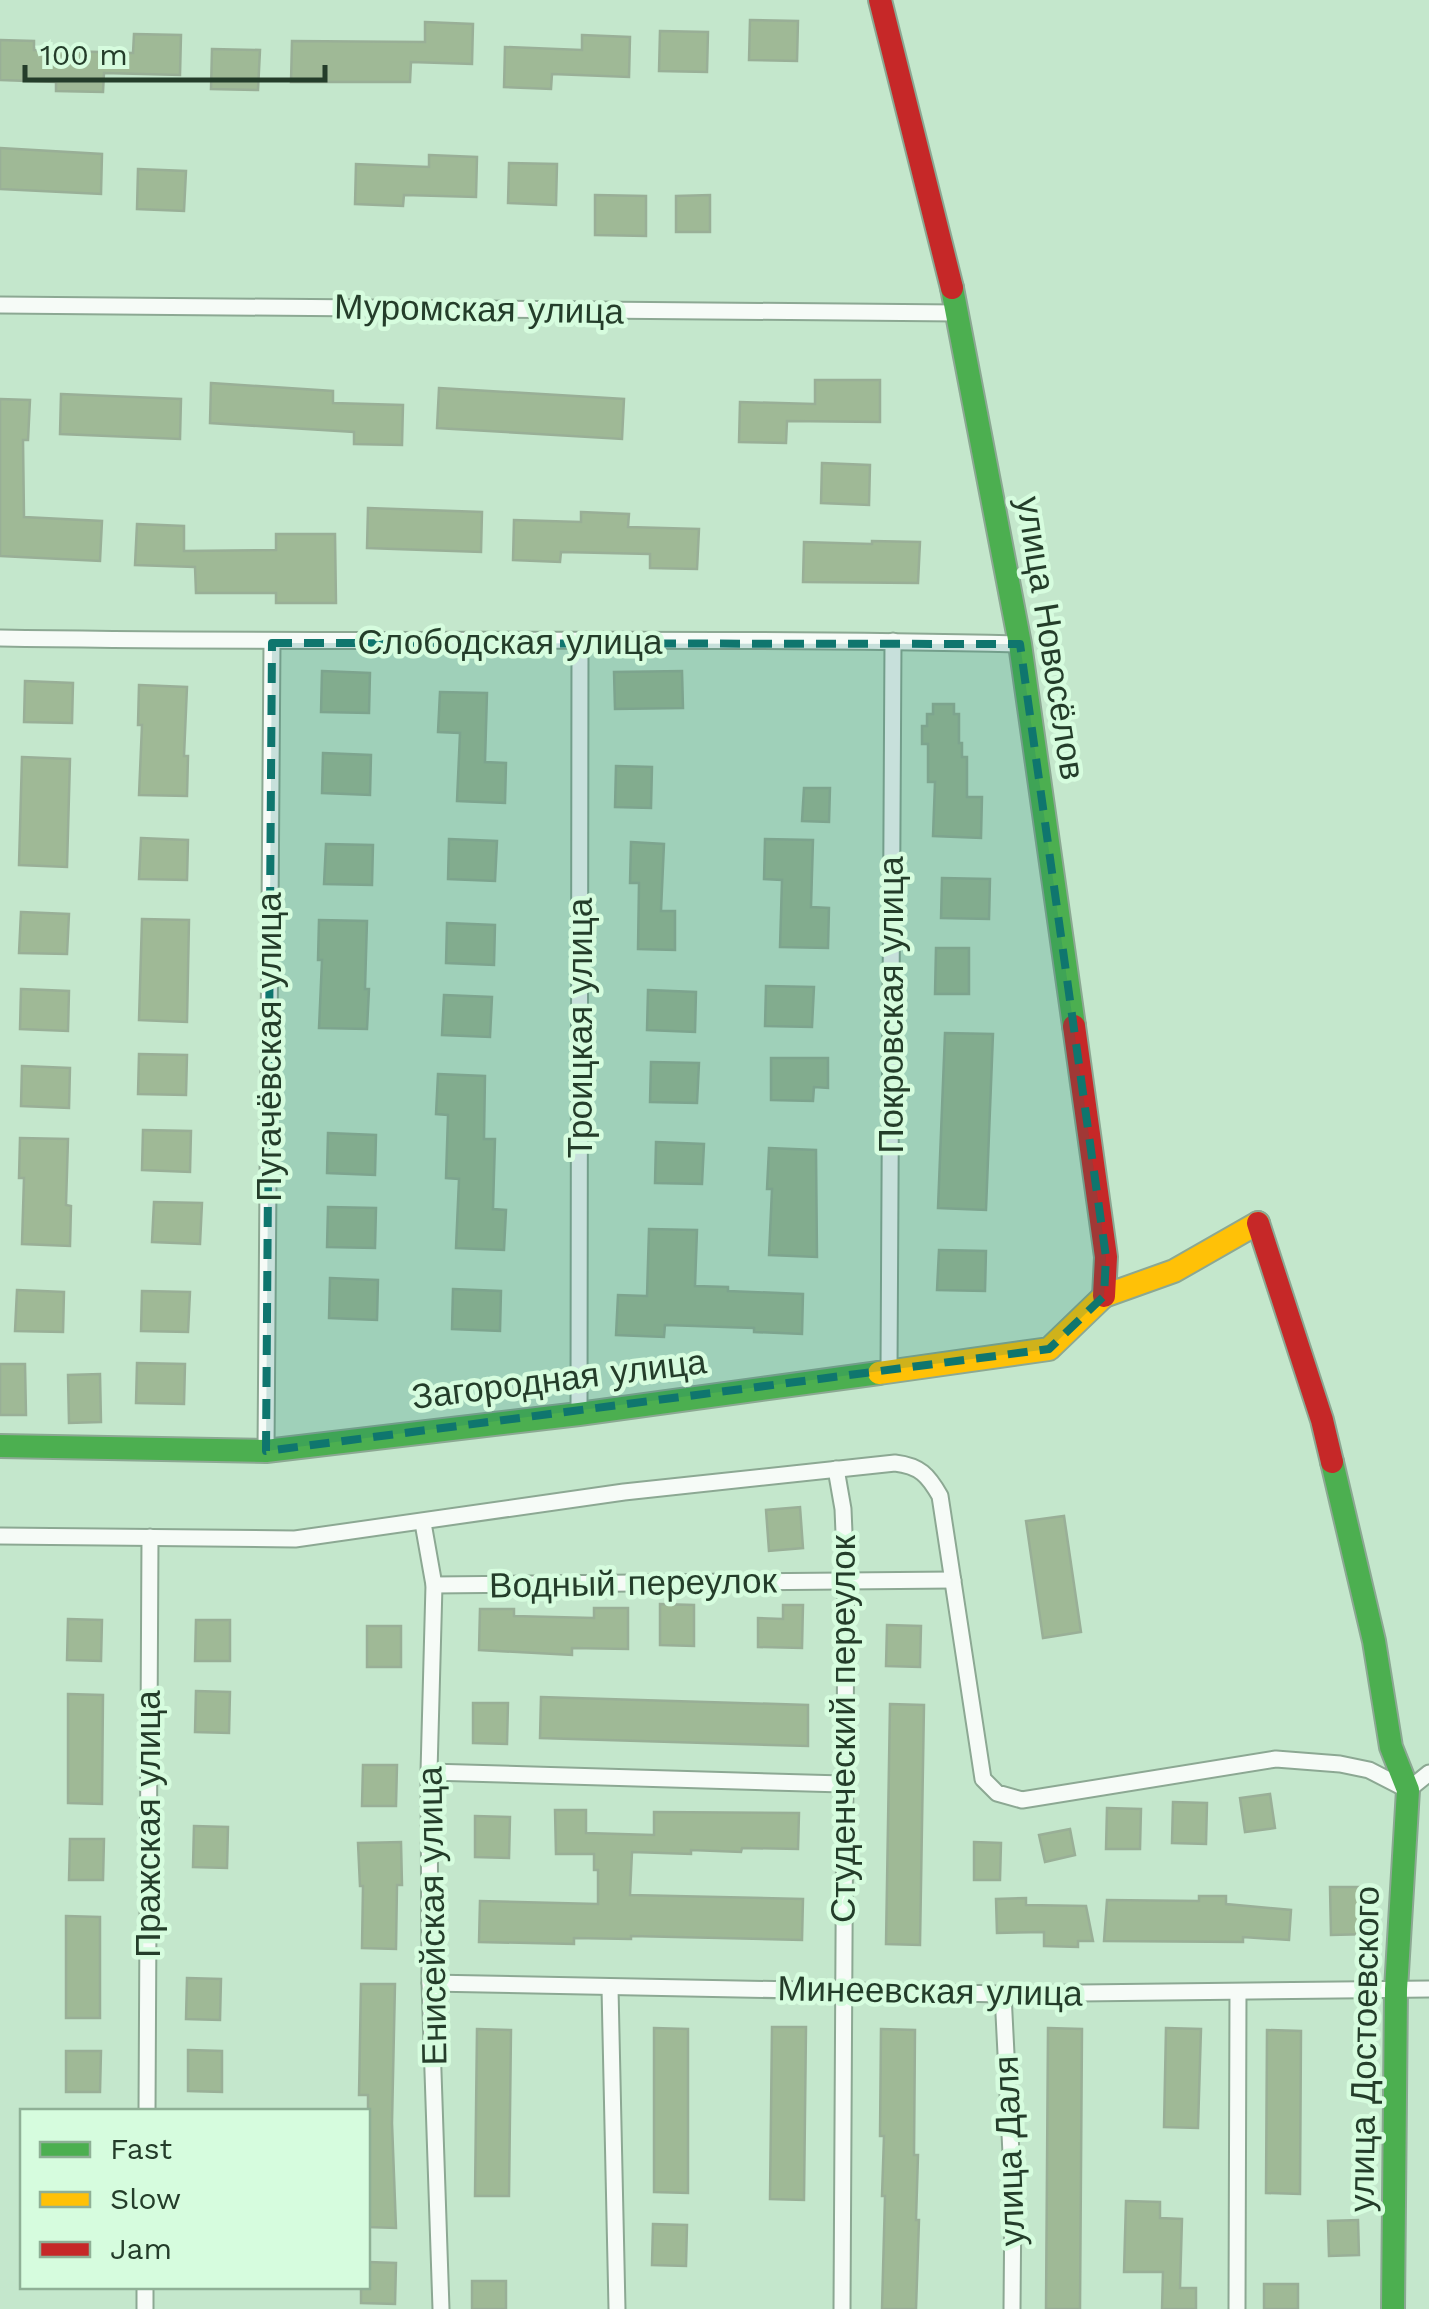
<svg xmlns="http://www.w3.org/2000/svg" width="1429" height="2309" font-family="'Work Sans',sans-serif">
<style>
.building{fill:#9fb996;stroke:#99af97;stroke-width:2.5}
.lines{fill:none;stroke-linecap:round;stroke-linejoin:round}
.street-casing{stroke:#8ca893;stroke-width:19}
.fast-casing{stroke:#8ca893;stroke-width:26}
.slow-casing{stroke:#8ca893;stroke-width:26}
.jam-casing{stroke:#8ca893;stroke-width:26}
.street{stroke:#f6fbf7;stroke-width:15}
.fast{stroke:#4caf50;stroke-width:22}
.slow{stroke:#ffc107;stroke-width:22}
.jam{stroke:#c62828;stroke-width:22}
.marked{fill:#0f766e;fill-opacity:0.2;stroke:#0f766e;stroke-width:8;stroke-dasharray:20 12;stroke-linejoin:round}
.labels{text-anchor:middle;stroke-width:9;stroke-linejoin:round;paint-order:stroke}
.street-label{font-size:35px;fill:#243d2a;stroke:#d6fcde}
</style>
<rect width="100%" height="100%" fill="#c4e7cc"/>
<g class="building">
<path d="M750,20L798,21L797,61L749,60Z"/>
<path d="M425,22L473,24L472,64L411,62L410,82H291L292,41L425,42Z"/>
<path d="M660,31L708,32L707,72L659,71Z"/>
<path d="M134,34L181,35L180,75L104,73L103,92L56,91V82L0,80V40L34,41V50L133,53Z"/>
<path d="M582,35L630,37L629,77L552,74L551,89L504,87L505,47L582,50Z"/>
<path d="M212,49L260,50L258,90L211,89Z"/>
<path d="M0,148L102,154L101,194L0,189Z"/>
<path d="M429,155L477,157L476,197L404,195L403,206L355,204L356,164L429,167Z"/>
<path d="M509,163L557,164L556,205L508,203Z"/>
<path d="M138,169L186,171L184,211L137,209Z"/>
<path d="M595,195L646,196V236L595,235Z"/>
<path d="M710,195V232H676V196Z"/>
<path d="M815,380H880V422L787,421L786,443L739,442L740,402L815,404Z"/>
<path d="M211,383L333,391V403L403,405L402,445L354,444V432L210,423Z"/>
<path d="M439,388L624,399L622,439L437,428Z"/>
<path d="M61,394L181,399L180,439L60,434Z"/>
<path d="M0,399L30,400L28,440H23L24,517L102,521L100,561L0,556Z"/>
<path d="M822,463L870,465L869,505L821,503Z"/>
<path d="M368,508L482,512L481,552L367,548Z"/>
<path d="M581,512L629,514L628,527L699,529L697,569L650,568V554L561,552L560,562L513,560L514,520L581,522Z"/>
<path d="M137,524L184,526V551L276,550V534H335L336,603H276V593H196L195,567L135,565Z"/>
<path d="M872,541L920,542L918,583L803,582L804,542L872,544Z"/>
<path d="M322,671L370,673L369,713L321,712Z"/>
<path d="M682,671L683,708L615,709L614,672Z"/>
<path d="M25,681L73,683L72,723L24,722Z"/>
<path d="M139,685L187,687L184,756H188L187,796L139,795L142,725H138Z"/>
<path d="M440,692L487,693L485,762L506,763L505,803L457,801L460,733L438,732Z"/>
<path d="M933,704H954V714H959V743H962V757H967V797H982L981,838L933,836L935,782H928V744H922V726H927V714H933Z"/>
<path d="M323,753L371,755L370,795L322,793Z"/>
<path d="M22,757L70,759L67,867L19,865Z"/>
<path d="M616,766L652,767L651,808L615,807Z"/>
<path d="M804,788H830L829,822L802,821Z"/>
<path d="M141,838L188,840L187,880L139,879Z"/>
<path d="M449,839L497,841L495,881L448,879Z"/>
<path d="M765,839L813,840L811,907L829,908L828,948L780,947L782,880L764,879Z"/>
<path d="M631,842L664,844L661,911H675V950L638,949L639,883H630Z"/>
<path d="M326,844L373,845L372,885L324,884Z"/>
<path d="M942,878L990,879L989,919L941,918Z"/>
<path d="M21,912L69,914L67,954L19,953Z"/>
<path d="M142,919L189,920L187,1022L139,1020Z"/>
<path d="M319,920L367,921L365,989H369L367,1029L319,1028L322,960H318Z"/>
<path d="M447,923L495,925L494,965L446,963Z"/>
<path d="M936,948H969V994H935Z"/>
<path d="M766,986L814,987L812,1027L765,1026Z"/>
<path d="M21,989L69,991L68,1031L20,1029Z"/>
<path d="M648,990L696,992L695,1032L647,1030Z"/>
<path d="M444,995L492,997L490,1037L442,1035Z"/>
<path d="M945,1033L993,1034L986,1210L938,1208Z"/>
<path d="M139,1054L187,1055L186,1095L138,1094Z"/>
<path d="M771,1058H828V1088L814,1087L813,1101L771,1100Z"/>
<path d="M651,1062L699,1063L697,1103L650,1102Z"/>
<path d="M22,1066L70,1068L69,1108L21,1106Z"/>
<path d="M438,1074L485,1076L484,1139H495L493,1209L506,1210L504,1250L456,1248L459,1179L446,1178L448,1115L436,1114Z"/>
<path d="M143,1130L191,1131L190,1172L142,1170Z"/>
<path d="M328,1133L376,1135L375,1175L327,1173Z"/>
<path d="M20,1138L68,1139L66,1205L71,1206L70,1246L22,1244L24,1178H19Z"/>
<path d="M656,1142L704,1144L702,1184L655,1183Z"/>
<path d="M769,1148L816,1150L817,1257L769,1255L772,1189H767Z"/>
<path d="M154,1202L202,1203L200,1244L152,1242Z"/>
<path d="M328,1207L376,1208L375,1248L327,1247Z"/>
<path d="M649,1229L697,1230L695,1286L728,1287V1291L803,1294L802,1334L754,1332V1328L665,1325L664,1337L616,1335L618,1295L647,1296Z"/>
<path d="M939,1250L986,1251L985,1291L937,1290Z"/>
<path d="M330,1278L378,1280L377,1320L329,1318Z"/>
<path d="M453,1289L501,1291L500,1331L452,1329Z"/>
<path d="M17,1290L64,1292L63,1332L15,1331Z"/>
<path d="M142,1291L190,1292L188,1332L141,1331Z"/>
<path d="M137,1363L185,1364L184,1404L136,1403Z"/>
<path d="M0,1364H25L26,1415H0Z"/>
<path d="M100,1374L101,1422L69,1423L68,1375Z"/>
<path d="M800,1507L803,1548L769,1551L766,1510Z"/>
<path d="M1064,1516L1081,1632L1043,1638L1026,1521Z"/>
<path d="M660,1604L694,1605V1646L660,1645Z"/>
<path d="M783,1605H803L802,1648L758,1647V1618L783,1619Z"/>
<path d="M594,1608H628V1649L572,1648V1655L479,1650L480,1609H514V1616L594,1618Z"/>
<path d="M68,1619L102,1620L101,1661L67,1660Z"/>
<path d="M196,1620H230V1661H195Z"/>
<path d="M887,1625L921,1626L920,1667L886,1666Z"/>
<rect x="367" y="1626" width="34" height="41"/>
<path d="M196,1691L230,1692L229,1733L195,1732Z"/>
<path d="M68,1694L103,1695L102,1804L68,1803Z"/>
<path d="M541,1697L808,1705V1746L540,1738Z"/>
<path d="M473,1703H508L507,1744L473,1743Z"/>
<path d="M890,1704L924,1705L920,1945L886,1944Z"/>
<path d="M363,1765H397L396,1806H362Z"/>
<path d="M1270,1794L1275,1828L1245,1832L1240,1798Z"/>
<path d="M1173,1802L1207,1803L1206,1844L1172,1843Z"/>
<path d="M1107,1808L1141,1809L1140,1849H1106Z"/>
<path d="M555,1810H586V1833L654,1835V1812L799,1813L798,1849L742,1848L741,1852L691,1850V1854L632,1852L630,1895L803,1899L802,1940L631,1936V1939L574,1938V1944L479,1942L480,1901L598,1904V1870H594V1854H556Z"/>
<path d="M475,1816L510,1817L509,1858L475,1857Z"/>
<path d="M194,1826L228,1827L227,1868L193,1867Z"/>
<path d="M1070,1829L1075,1855L1045,1862L1039,1835Z"/>
<path d="M70,1839H104L103,1880H69Z"/>
<path d="M401,1842L402,1885H397L396,1949L362,1948L363,1886H360L358,1843Z"/>
<path d="M974,1842L1001,1843L1000,1880H974Z"/>
<path d="M1330,1887H1370L1371,1934L1331,1935Z"/>
<path d="M1199,1896H1226V1904L1291,1910L1289,1940L1243,1937V1942L1104,1941L1107,1900L1199,1901Z"/>
<path d="M1026,1898V1905L1086,1906L1093,1941H1078V1947L1044,1946V1932L997,1933L996,1899Z"/>
<path d="M66,1916L100,1917V2018H66Z"/>
<path d="M187,1978L221,1979L220,2020L186,2019Z"/>
<path d="M361,1984H395L392,2123L396,2228L368,2227V2095H359Z"/>
<path d="M772,2027H806L804,2200L770,2199Z"/>
<path d="M654,2028L688,2029V2193L654,2192Z"/>
<path d="M1048,2028L1082,2029L1080,2309H1046Z"/>
<path d="M1166,2028L1201,2029L1198,2128L1164,2127Z"/>
<path d="M477,2029L511,2030L509,2196H475Z"/>
<path d="M881,2029L915,2030L914,2155H918L916,2220H919L916,2309H882L885,2196H882L884,2136H880Z"/>
<path d="M1267,2030L1301,2031L1300,2194L1266,2193Z"/>
<path d="M188,2050L222,2051V2092L188,2091Z"/>
<path d="M66,2051H101L100,2092H66Z"/>
<path d="M1126,2201L1160,2202V2218L1182,2219L1180,2288H1196V2309H1162L1163,2272H1124Z"/>
<path d="M1358,2220L1359,2255L1329,2256L1328,2221Z"/>
<path d="M653,2224L687,2225L686,2266L652,2265Z"/>
<path d="M368,2262L396,2263L395,2304L361,2303V2286H368Z"/>
<rect x="472" y="2281" width="34" height="28"/>
<rect x="1264" y="2284" width="34" height="25"/>
</g>
<g class="lines">
<g class="street-casing">
<g id="street">
<path d="M0,305L958,313"/>
<path d="M0,638C340,644 680,636 1020,644"/>
<path d="M889,1369L893,641"/>
<path d="M579,1414L580,641"/>
<path d="M266,1451L272,643"/>
<path d="M836,1469L843,1509L846,1581L842,2309"/>
<path d="M423,1523L434,1585L429,1772L430,1983L441,2309"/>
<path d="M0,1536L295,1539L624,1492L895,1463C920,1466 928,1475 940,1496L983,1779L997,1793L1022,1800L1276,1759L1340,1764L1369,1770L1408,1790L1429,1773"/>
<path d="M434,1585L953,1580"/>
<path d="M429,1772L843,1784"/>
<path d="M430,1983L1003,1994L1429,1989"/>
<path d="M610,1988L617,2309"/>
<path d="M1003,1994L1013,2194L1012,2309"/>
<path d="M147,2112L150,1537"/>
<path d="M145,2309V2286"/>
<path d="M1237,2309L1238,1992"/>
</g>
</g>
<g class="fast-casing">
<g id="fast">
<path d="M952,288L1020,644L1074,1026"/>
<path d="M0,1446L266,1451L579,1414L879,1373"/>
<path d="M1332,1462L1374,1641L1391,1747L1408,1790L1396,1989L1393,2309"/>
</g>
</g>
<g class="slow-casing">
<path id="slow" d="M879,1373L1049,1349L1104,1296L1174,1271L1258,1223"/>
</g>
<g class="jam-casing">
<g id="jam">
<path d="M880,0L952,288"/>
<path d="M1074,1026L1106,1257L1104,1296"/>
<path d="M1258,1223L1322,1420L1332,1462"/>
</g>
</g>
<use href="#street" class="street"/>
<use href="#fast" class="fast"/>
<use href="#slow" class="slow"/>
<use href="#jam" class="jam"/>
</g>
<path class="marked" d="M272,643L1020,644L1106,1257L1104,1296L1049,1349L266,1451Z"/>
<g class="labels">
<g class="street-label">
<text transform="translate(479 309) rotate(1)" y="12">Муромская улица</text>
<text transform="translate(1051 638) rotate(81)" y="12">улица Новосёлов</text>
<text x="510" y="654">Слободская улица</text>
<text transform="translate(891 1005) rotate(-90)" y="12">Покровская улица</text>
<text transform="translate(580 1028) rotate(-90)" y="12">Троицкая улица</text>
<text transform="translate(269 1047) rotate(-90)" y="12">Пугачёвская улица</text>
<text transform="translate(559 1379) rotate(-7)" y="12">Загородная улица</text>
<text transform="translate(633 1583) rotate(-1)" y="12">Водный переулок</text>
<text transform="translate(843 1729) rotate(-90)" y="12">Студенческий переулок</text>
<text transform="translate(148 1824) rotate(-90)" y="12">Пражская улица</text>
<text transform="translate(432 1916) rotate(-91)" y="12">Енисейская улица</text>
<text transform="translate(930 1991) rotate(1)" y="12">Минеевская улица</text>
<text transform="translate(1364 2049) rotate(-89)" y="12">улица Достоевского</text>
<text transform="translate(1009 2151) rotate(-92)" y="12">улица Даля</text>
</g>
</g>
<rect x="20" y="2109" width="350" height="180" fill="#d6fcde" stroke="#8fb096" stroke-width="2.5"/>
<rect x="40" y="2142" width="50" height="15" fill="#4caf50" stroke="#8fb096" stroke-width="2.5"/>
<text x="110" y="2159" font-size="30" fill="#243d2a">Fast</text>
<rect x="40" y="2192" width="50" height="15" fill="#ffc107" stroke="#8fb096" stroke-width="2.5"/>
<text x="110" y="2209" font-size="30" fill="#243d2a">Slow</text>
<rect x="40" y="2242" width="50" height="15" fill="#c62828" stroke="#8fb096" stroke-width="2.5"/>
<text x="110" y="2259" font-size="30" fill="#243d2a">Jam</text>
<path d="M25 65v15h300v-15" fill="none" stroke="#243d2a" stroke-width="5"/>
<text x="40" y="65" font-size="30" fill="#243d2a" stroke="#d6fcde" stroke-width="8" paint-order="stroke">100 m</text>
</svg>
